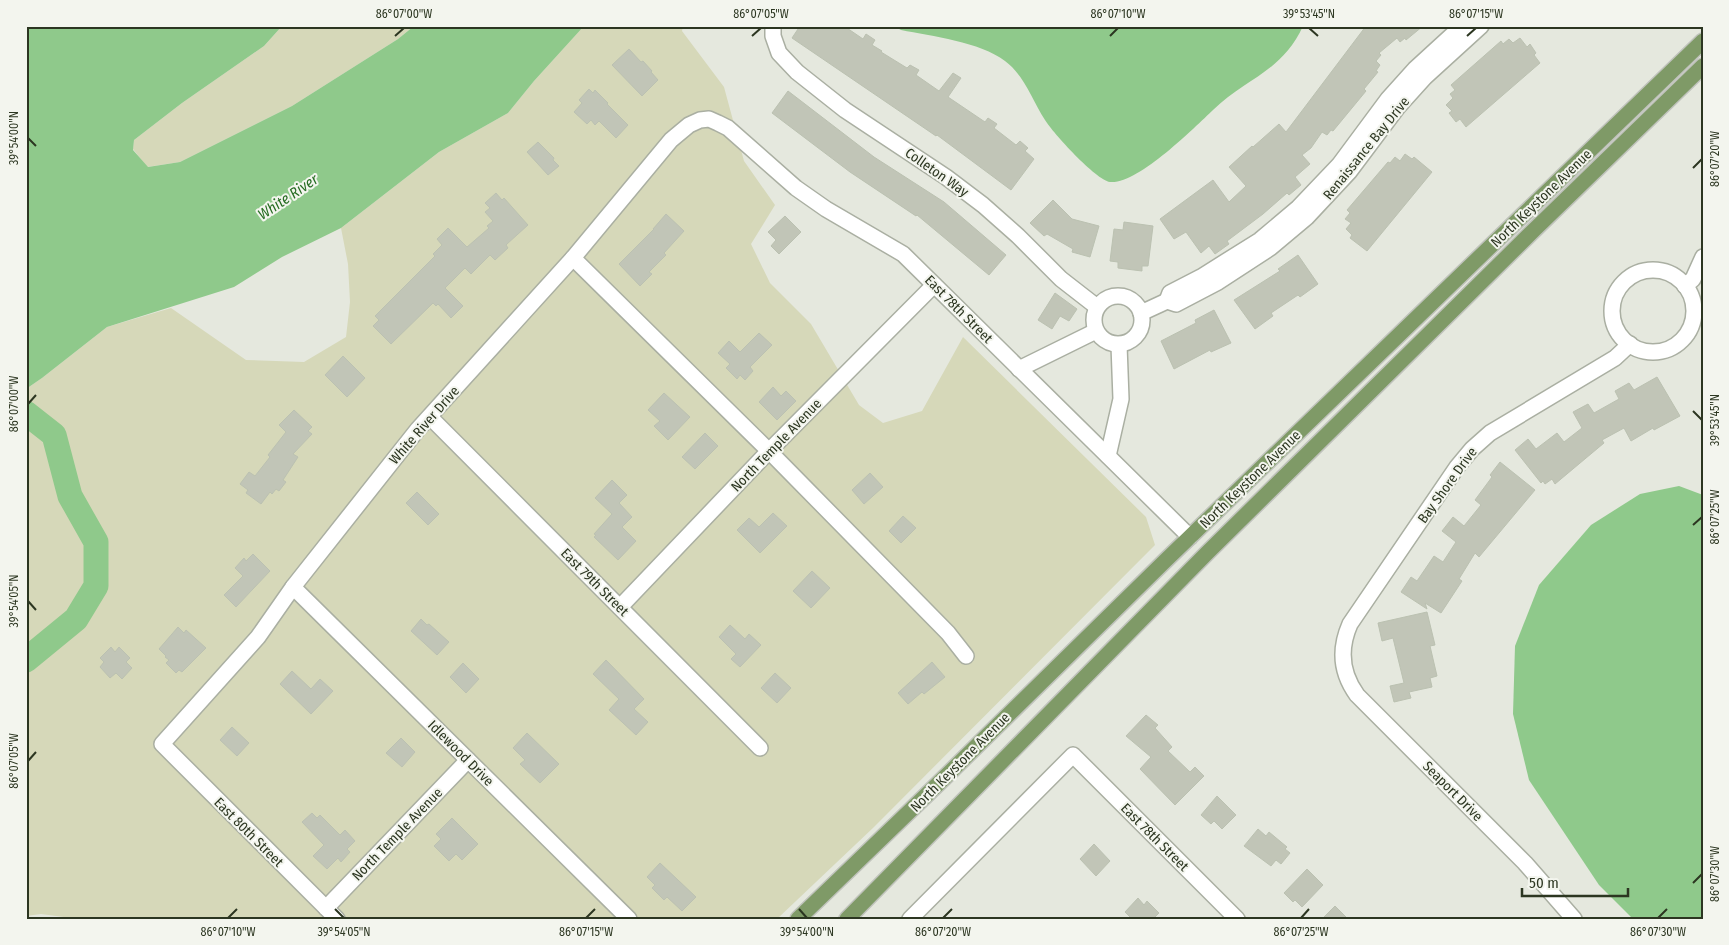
<svg xmlns="http://www.w3.org/2000/svg" width="1729" height="945" font-family="'Fira Sans Condensed',sans-serif">
<style>
.green{fill:#d6d8b9}
.water{fill:#8fc98b}
.lines{fill:none;stroke-linecap:round;stroke-linejoin:round}
.river{stroke:#8fc98b;stroke-width:25}
.building{fill:#c1c5b7;stroke:#bbc1b1}
.minor-casing{stroke:#aaafa2;stroke-width:18}
.primary-casing{stroke:#c0c3bc;stroke-width:18}
.minor{stroke:#fff;stroke-width:15}
.primary{stroke:#7f9a67;stroke-width:15}
.ticks{fill:none;stroke:#2c3621;stroke-width:2}
.labels{text-anchor:middle;stroke-width:4;stroke-linejoin:round;paint-order:stroke}
.street-label{font-size:14px;fill:#2c3621;stroke:#f3f5ee}
.water-label{font-size:15px;font-style:italic;fill:#266c22;stroke:#f3f5ee}
.neatline{fill:none;stroke:#2c3621;stroke-width:2}
.ticks-label{font-size:12px;text-anchor:middle;fill:#2c3621}
</style>
<rect width="100%" height="100%" fill="#e5e8de"/>
<g class="green">
<path d="M282,26H414L398,39L292,106L180,162L147,167L133,149L134,140L182,103L264,46Z"/>
<path d="M584,26H683L682,31L724,87L744,161L775,205L751,244L770,283L811,324L859,405L883,423L922,411L963,337L1146,517L1155,545L874,827L777,919H79L41,914L26,916V389L42,378L107,327L171,308L246,360L304,362L346,337L350,302L348,264L341,228L439,152L508,113L534,81Z"/>
</g>
<g class="water">
<path d="M26,26H282L264,46L182,103L134,140L133,150L148,167L180,162L292,106L398,39L414,26H584L534,81L508,113L439,152L341,228L282,257L234,287L107,327L42,378L26,389Z"/>
<path d="M894,26H1303C1282,72 1246,78 1213,110C1194,128 1137,185 1110,182C1096,180 1053,133 1045,120C1032,100 1025,76 1005,61C980,42 932,36 901,30Z"/>
<path d="M1679,486L1703,495V919H1633L1599,885L1529,780L1513,714L1515,646L1539,585L1591,525L1640,494Z"/>
</g>
<g class="lines">
<path class="river" d="M26,413L54,435L70,496L96,542V586L76,619L26,660"/>
</g>
<g class="building">
<path d="M800,26H844L863,39L866,34L875,40L872,45L882,51L881,52L907,68L910,65L919,70L916,75L939,91L953,73L961,78L948,97L985,122L988,118L997,124L994,128L1016,145L1020,141L1028,148L1025,151L1034,159L1011,190L937,135L936,136L792,38Z"/>
<path d="M1366,26H1423L1406,40L1405,38L1400,42L1397,38L1379,53L1381,55L1376,61L1380,65L1376,71L1378,72L1364,89L1366,91L1333,131L1331,130L1327,135L1322,132L1311,148L1302,155L1310,164L1295,177L1301,185L1289,195L1287,193L1263,214L1227,241L1229,244L1215,254L1209,246L1201,253L1186,232L1174,239L1160,219L1213,180L1229,202L1246,186L1229,167L1252,146L1253,147L1279,124L1286,132Z"/>
<path d="M1520,38L1527,47L1530,44L1536,53L1534,55L1540,63L1466,127L1460,119L1456,122L1449,113L1452,111L1446,105L1453,98L1450,94L1455,90L1451,85L1501,41L1503,44L1509,39L1513,43Z"/>
<path d="M629,49L641,62L643,61L652,71L651,72L658,80L642,96L612,65Z"/>
<path d="M589,89L593,93L595,90L608,103L607,104L628,125L616,138L599,121L595,125L591,120L587,124L574,112L582,103L579,100Z"/>
<path d="M788,91L874,157L944,202L1006,255L989,275L917,215L916,216L850,172L772,113Z"/>
<path d="M538,142L554,158L553,160L559,166L548,175L527,152Z"/>
<path d="M1405,154L1412,159L1414,157L1432,172L1367,251L1350,238L1352,235L1346,229L1351,223L1345,219L1350,213L1347,210L1388,162L1390,163L1395,157L1400,161Z"/>
<path d="M496,193L502,200L504,198L528,225L507,244L506,245L508,248L495,260L490,255L471,274L465,268L445,288L463,306L451,318L438,304L436,306L433,303L391,344L373,326L379,320L375,316L435,256L433,254L442,245L437,239L448,228L467,247L489,228L487,226L493,221L485,212L490,208L485,203Z"/>
<path d="M1053,200L1072,219L1099,226L1090,257L1072,252L1073,249L1047,234L1044,236L1030,223Z"/>
<path d="M666,214L684,231L664,253L666,255L649,272L652,274L640,286L619,264L654,229H653Z"/>
<path d="M785,216L801,232L779,254L771,246L776,240L768,232Z"/>
<path d="M1124,222L1153,226L1148,266H1142V271L1118,268V262L1110,261L1114,229L1123,230Z"/>
<path d="M1298,255L1318,284L1300,297L1298,295L1271,313L1273,316L1255,329L1234,300L1280,271L1278,269Z"/>
<path d="M1055,293L1077,309L1069,321L1060,316L1052,329L1038,320Z"/>
<path d="M1214,310L1231,343L1211,352L1210,350L1174,369L1161,341L1196,323L1195,320Z"/>
<path d="M759,333L772,345L750,367L753,371L745,380L740,375L737,379L726,368L730,364L718,353L729,341L740,352Z"/>
<path d="M343,356L365,378L347,397L325,375Z"/>
<path d="M1657,377L1680,416L1654,430L1653,428L1631,441L1624,428L1602,440L1604,443L1555,484L1552,479L1545,484L1543,481L1541,483L1515,450L1528,439L1536,449L1557,433L1564,442L1582,428L1573,412L1588,404L1594,413L1619,399L1615,391L1629,383L1634,390Z"/>
<path d="M773,387L781,396L786,391L796,401L777,420L759,402Z"/>
<path d="M664,393L690,417L668,440L654,426L660,421L648,410Z"/>
<path d="M294,410L312,427L308,431L312,434L293,454L298,457L283,480L286,482L279,491L276,489L272,494L270,492L261,504L246,493L248,490L240,484L249,472L255,476L270,457L268,455L286,432L279,425Z"/>
<path d="M705,433L718,446L695,469L682,457Z"/>
<path d="M1500,462L1535,490L1479,557L1475,553L1459,579L1462,581L1441,613L1425,603L1427,609L1401,592L1411,577L1417,581L1434,556L1443,562L1456,542L1442,531L1453,517L1464,526L1481,505L1475,500L1492,477L1490,475Z"/>
<path d="M870,473L883,487L864,504L852,490Z"/>
<path d="M612,480L627,495L619,503L632,517L622,527L636,541L618,560L594,537L596,535L594,534L612,514L595,498Z"/>
<path d="M417,492L439,514L428,525L406,503Z"/>
<path d="M773,513L787,526L760,553L737,530L749,518L759,527Z"/>
<path d="M903,516L916,528L901,543L889,531Z"/>
<path d="M253,554L270,571L236,607L224,595L243,576L235,568L244,558L246,561Z"/>
<path d="M812,571L830,588L811,608L793,591Z"/>
<path d="M1427,612L1435,645L1430,646L1437,676L1430,678L1432,687L1409,692L1411,698L1394,702L1390,686L1404,683L1393,638L1382,641L1378,623Z"/>
<path d="M421,619L427,625L429,624L449,642L437,655L411,631Z"/>
<path d="M730,625L745,639L749,634L761,645L740,667L731,659L736,654L719,637Z"/>
<path d="M178,627L184,633L186,630L206,648L182,672L179,670L176,673L166,663L169,660L165,657L166,656L159,649Z"/>
<path d="M111,647L115,652L119,647L130,658L126,662L132,668L122,679L116,673L110,678L100,667L104,662L100,658Z"/>
<path d="M606,660L644,699L634,709L648,722L636,735L609,710L619,699L593,674Z"/>
<path d="M932,662L945,677L924,694L922,692L908,704L898,693Z"/>
<path d="M463,663L479,679L466,693L450,677Z"/>
<path d="M292,671L311,689L320,679L333,691L311,714L280,684Z"/>
<path d="M775,673L791,688L777,703L761,688Z"/>
<path d="M1146,715L1158,725L1155,728L1172,747L1168,751L1190,772L1195,767L1204,776L1175,805L1140,769L1151,757L1126,736Z"/>
<path d="M232,727L249,743L237,756L220,740Z"/>
<path d="M527,733L559,764L540,783L520,764L525,760L513,748Z"/>
<path d="M401,738L415,752L402,767L386,753Z"/>
<path d="M1217,796L1236,815L1222,829L1214,821L1211,824L1201,815Z"/>
<path d="M312,813L317,818L320,815L340,835L345,830L355,841L347,849L350,852L341,862L338,858L327,869L313,856L324,845L302,822Z"/>
<path d="M452,818L478,844L462,860L456,854L449,861L434,846L441,839L436,834Z"/>
<path d="M1258,829L1266,836L1269,832L1287,847L1285,849L1290,853L1281,864L1276,860L1271,866L1244,846Z"/>
<path d="M1094,844L1110,861L1096,876L1080,859Z"/>
<path d="M660,863L696,897L682,911L667,897L664,900L652,888L655,885L647,877Z"/>
<path d="M1307,869L1323,885L1302,907L1295,900L1293,902L1284,893Z"/>
<path d="M1138,898L1144,905L1147,901L1159,913L1153,919H1132L1125,912Z"/>
<path d="M1335,906L1348,919H1322Z"/>
</g>
<g class="lines">
<g class="minor-casing">
<g id="minor">
<path d="M773,26V36L779,53L797,72L845,110L946,177L983,205L1018,236L1061,279L1097,307"/>
<path d="M573,258L769,451L948,633L966,656"/>
<circle cx="1653" cy="311" r="41"/>
<path d="M1685,286L1693,279L1703,257"/>
<circle cx="1118" cy="320" r="24"/>
<path d="M1167,301L1170,293L1201,277L1260,240L1298,208L1339,165L1388,99L1415,69L1462,26"/>
<path d="M1141,313L1167,301L1176,304L1218,282L1270,248L1307,217L1349,172L1397,108L1425,77L1481,26"/>
<path d="M1019,369L1096,331"/>
<path d="M430,417L760,748"/>
<path d="M1108,456L1121,399L1119,345"/>
<path d="M293,587L629,919"/>
<path d="M620,607L769,451L934,285"/>
<path d="M326,908L468,760"/>
<path d="M337,919L162,744L258,637L293,587L418,429L573,258L671,140L689,125L700,120L709,119L718,123L728,128L796,188L826,209L903,254L1190,537"/>
<path d="M910,919L1073,755L1237,919"/>
<path d="M1574,919L1525,863L1357,695C1341,673 1339,649 1350,624L1457,467L1472,449L1490,433L1615,358L1630,344"/>
</g>
</g>
<g class="primary-casing">
<g id="primary">
<path d="M798,919L944,778L1166,560L1703,41"/>
<path d="M847,919L1207,553L1534,230L1703,66"/>
</g>
</g>
<use href="#minor" class="minor"/>
<use href="#primary" class="primary"/>
</g>
<path class="ticks" d="M1309,28L1318,36M395,36L404,28M752,36L761,28M1110,36L1118,28M1467,36L1476,28M28,138L36,146M1693,168L1702,159M28,404L36,395M1693,411L1702,420M1693,525L1702,517M28,601L36,610M28,761L36,752M1693,883L1702,874M335,909L344,918M799,909L807,918M228,918L237,909M586,918L595,909M943,918L952,909M1301,918L1309,909M1658,918L1667,909"/>
<g class="labels">
<g class="street-label">
<text transform="translate(1366 148) rotate(-51)" y="5">Renaissance Bay Drive</text>
<text transform="translate(937 172) rotate(35)" y="5">Colleton Way</text>
<text transform="translate(1541 198) rotate(-44)" y="5">North Keystone Avenue</text>
<text transform="translate(959 309) rotate(45)" y="5">East 78th Street</text>
<text transform="translate(424 425) rotate(-49)" y="5">White River Drive</text>
<text transform="translate(776 445) rotate(-46)" y="5">North Temple Avenue</text>
<text transform="translate(1250 479) rotate(-44)" y="5">North Keystone Avenue</text>
<text transform="translate(1447 485) rotate(-54)" y="5">Bay Shore Drive</text>
<text transform="translate(595 582) rotate(45)" y="5">East 79th Street</text>
<text transform="translate(461 753) rotate(45)" y="5">Idlewood Drive</text>
<text transform="translate(960 762) rotate(-45)" y="5">North Keystone Avenue</text>
<text transform="translate(1453 791) rotate(45)" y="5">Seaport Drive</text>
<text transform="translate(249 832) rotate(45)" y="5">East 80th Street</text>
<text transform="translate(397 834) rotate(-46)" y="5">North Temple Avenue</text>
<text transform="translate(1155 837) rotate(45)" y="5">East 78th Street</text>
</g>
<g class="water-label">
<text transform="translate(288 197) rotate(-34)" y="5">White River</text>
</g>
</g>
<rect width="1729" height="945" fill="none" stroke="#f3f5ee" stroke-width="55"/>
<path d="M1522 888v8h106v-8" fill="none" stroke="#2c3621" stroke-width="2.5"/>
<text x="1529" y="888" font-size="15" fill="#2c3621" stroke="#f3f5ee" stroke-width="4" paint-order="stroke">50 m</text>
<rect x="28" y="28" width="1674" height="890" class="neatline"/>
<g class="ticks-label">
<text x="404" y="18">86°07'00"W</text>
<text x="761" y="18">86°07'05"W</text>
<text x="1118" y="18">86°07'10"W</text>
<text x="1309" y="18">39°53'45"N</text>
<text x="1476" y="18">86°07'15"W</text>
<text transform="translate(14 138) rotate(-90)" y="4">39°54'00"N</text>
<text transform="translate(1715 159) rotate(-90)" y="4">86°07'20"W</text>
<text transform="translate(14 404) rotate(-90)" y="4">86°07'00"W</text>
<text transform="translate(1715 420) rotate(-90)" y="4">39°53'45"N</text>
<text transform="translate(1715 517) rotate(-90)" y="4">86°07'25"W</text>
<text transform="translate(14 601) rotate(-90)" y="4">39°54'05"N</text>
<text transform="translate(14 761) rotate(-90)" y="4">86°07'05"W</text>
<text transform="translate(1715 874) rotate(-90)" y="4">86°07'30"W</text>
<text x="228" y="936">86°07'10"W</text>
<text x="344" y="936">39°54'05"N</text>
<text x="586" y="936">86°07'15"W</text>
<text x="807" y="936">39°54'00"N</text>
<text x="943" y="936">86°07'20"W</text>
<text x="1301" y="936">86°07'25"W</text>
<text x="1658" y="936">86°07'30"W</text>
</g>
</svg>
